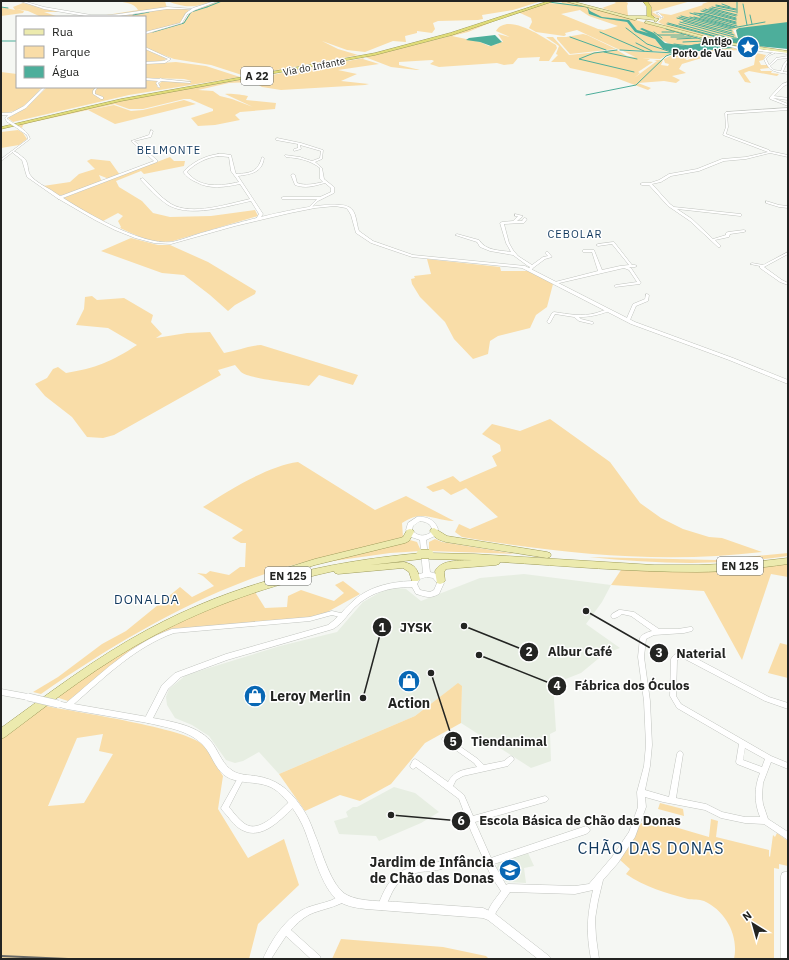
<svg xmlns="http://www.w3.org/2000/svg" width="789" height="960" font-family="'IBM Plex Sans',sans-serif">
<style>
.built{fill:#e7eee2}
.green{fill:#f9dda8;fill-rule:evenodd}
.water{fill:#4dae9b}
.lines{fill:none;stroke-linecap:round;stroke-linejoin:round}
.stream{stroke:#4dae9b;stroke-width:1}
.minor-casing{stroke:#c1c4bf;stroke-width:1}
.tertiary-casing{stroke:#c1c4bf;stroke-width:1}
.primary-casing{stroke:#9e9c5a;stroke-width:1}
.motorway-casing{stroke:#9e9c5a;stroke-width:1}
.minor{fill:#fff;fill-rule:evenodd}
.tertiary{fill:#fff;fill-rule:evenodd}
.primary{fill:#eceaae;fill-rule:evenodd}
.motorway{fill:#e0dc78;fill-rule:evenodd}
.rail{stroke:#676866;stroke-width:2}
.minor-bridge-far1-casing{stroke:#c1c4bf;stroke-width:3;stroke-linecap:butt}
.minor-bridge-casing{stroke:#c1c4bf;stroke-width:8;stroke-linecap:butt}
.primary-bridge-casing{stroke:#9e9c5a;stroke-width:10;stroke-linecap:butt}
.minor-bridge-far1{stroke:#fff;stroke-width:2.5}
.minor-bridge{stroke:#fff;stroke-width:7}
.primary-bridge{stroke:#eceaae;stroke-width:9}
.labels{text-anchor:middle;stroke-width:3;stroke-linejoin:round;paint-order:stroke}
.far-poi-label{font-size:10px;font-weight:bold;fill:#232422;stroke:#fff;text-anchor:end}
.far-street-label{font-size:10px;fill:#232422;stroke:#fff}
.shield{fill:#fff;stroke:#656664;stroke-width:1}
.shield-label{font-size:11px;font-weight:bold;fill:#232422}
.far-neighbourhood-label{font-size:11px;letter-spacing:1px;fill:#10385e;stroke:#fff}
.neighbourhood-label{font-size:13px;letter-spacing:1px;fill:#10385e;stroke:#fff}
.near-poi-label{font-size:14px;font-weight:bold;fill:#232422;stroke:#fff;text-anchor:start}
.near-neighbourhood-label{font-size:16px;letter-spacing:1px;fill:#10385e;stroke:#fff}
.leader{fill:none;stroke:#232422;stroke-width:1.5}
.callout-dot{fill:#232422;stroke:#fff;stroke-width:1.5}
.mark-label{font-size:12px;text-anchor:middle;font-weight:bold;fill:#fff}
.callout-label{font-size:13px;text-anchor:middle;font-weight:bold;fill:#232422;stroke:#fff;stroke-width:3;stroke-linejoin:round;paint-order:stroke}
</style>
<rect width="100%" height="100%" fill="#f5f7f3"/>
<g class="built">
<path d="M524,574L611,585L602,602L586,624L620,648L604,654L581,673L553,684L556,731L550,734L551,761L531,768L461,723L462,686L453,687L415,716L279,774L259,752L243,761L235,763L226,760L209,736L192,725L175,718L167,705L166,697L169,689L186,675L280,646L337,632L363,602L384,590L399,588L406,589L421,601L480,578Z"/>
<path d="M394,787L415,793L439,812L421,823L379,841L376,836L339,834L334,821L348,817L346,812L353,807H357Z"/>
<path d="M528,853L534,866L524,868L526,883L506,882L496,873L498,862Z"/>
</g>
<g class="green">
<path d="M115,1H165L167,8L100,16L138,10C135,3 123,2 115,1Z"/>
<path d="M167,1H216C194,7 188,9 167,1Z"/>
<path d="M219,1H542L513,10L482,15L483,19L478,20L438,21L433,23L435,29L432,33L417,31V33L405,36L406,42L393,41L365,52L347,50L322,41L338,49L358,55L245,76L211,65L174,59L145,48V17H102C113,16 125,16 137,14C152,12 174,3 189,10L180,24L154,31L183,23L191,11Z"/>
<path d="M561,1L580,4L712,42L686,46L683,51L660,39L637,31C632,21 622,19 612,19L627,22L635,32L655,39L663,49L675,52L620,50L577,30L565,33L566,35L564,36L536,32L529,28L532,22L531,18L518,12L548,3L561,4L549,2L562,3ZM580,10L589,16L618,26L604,30L598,29L561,14Z"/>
<path d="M613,1H624L628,3L627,6L628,16L602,8L616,3Z"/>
<path d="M647,1H691L652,12L661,17L658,18L650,15L652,9Z"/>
<path d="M711,1H788V39L737,35L736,30L751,25L733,30L737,38C718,41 674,31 658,22L664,17L658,13L671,15L703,5L702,4Z"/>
<path d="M23,3L60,12H44L59,17H30L39,16L28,11L16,9L24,11L23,13L1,16V7L15,10L13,7Z"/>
<path d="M516,12L468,32L452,36L480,42L489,46L498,44L496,42H503L498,34L510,37L496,31C507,11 546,39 556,45L557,48L549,61H539L540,57L518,58L513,64L504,65L497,63L439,67L430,64L434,61L432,60L399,62V65L420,70H417L391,67L365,57L446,37Z"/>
<path d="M583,34L587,35L616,49L570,54L557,39V37H566Z"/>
<path d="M546,37H553L569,55L617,50L627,56L650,59L647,61L653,62L638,72L640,73L634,78L657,61L654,60H663L661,65L668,66L669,64L665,63L664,60H662L676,53L691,52L672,59C695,53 720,44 744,50L714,51L685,59L687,60L701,55L705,57L682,64L679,69L686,73L672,76L680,80L676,83L664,81L638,83L651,88L648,90L616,78L570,68L565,62H551L558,55L556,54L559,46Z"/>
<path d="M145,49L167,59L161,61L145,62Z"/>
<path d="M623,51L671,53L660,59L637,58Z"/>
<path d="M756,53L766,55L763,60L759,61L761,65H767L769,68L760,69L761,71H772L771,73L779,74L777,76L749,71L744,73L751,83L745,82L738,71L754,65Z"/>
<path d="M364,58L363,59L379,64L338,70L357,74L341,81L369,84L365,85L281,90L262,87L252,81L254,80L250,79Z"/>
<path d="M176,62L206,66L240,77L129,95L13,122L8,118L27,107L47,87H145V79H157V87H160L158,85L163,80L192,81L184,79L145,78V64Z"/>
<path d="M1,72L17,74V87H42C30,101 21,113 1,113Z"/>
<path d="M245,79L246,81L250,82L229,83L198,90L213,91L220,96L232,99L253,107L225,94C229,93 244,95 248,96L246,100L276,103L275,109L240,112L235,115L240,120L215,125L198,126L191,118L213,111V109L190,99H184L143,109H129L115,104L29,123L23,125L22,128L17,125L127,99Z"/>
<path d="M184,100L196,104L115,124L88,110L114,105L131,111L143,110Z"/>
<path d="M18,130L23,133L27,139L19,145L1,148V132Z"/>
<path d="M170,157L174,161H185L184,166L144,174L141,171L116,181L119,187L142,201L153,213L170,217L211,216L255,210L258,216L173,241C153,244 137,236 120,228L121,227L118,221L123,216L118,213L103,221L74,206L63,198Z"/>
<path d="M91,159L110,161L120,175L109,179L99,175L102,182L66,195H58L43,186L70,182L79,174L95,169L87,161Z"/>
<path d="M131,238L158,245H170L208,262L256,291L255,294L235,305L228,311L210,295L184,275L162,273L101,251Z"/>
<path d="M427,259L500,267L501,271H529L553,284L547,307L536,315L530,328L498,336L490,341L488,354L473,359L454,339L445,322L420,297L412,284L411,279L415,278L414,276L431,274Z"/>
<path d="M92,296L97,300L124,298L153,315L151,322L162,334L156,338L187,333L210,332L224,353C237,351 248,346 261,345L358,375L353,385L319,375L309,386C295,383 249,379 241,372C239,370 237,367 235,365L218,370L221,375L114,435L103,438L87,437L72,417L45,396L35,384L47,378L53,369L58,367L66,373C96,368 111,362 137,345L108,328L76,325L84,309L85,297Z"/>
<path d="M550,419L610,462L640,503L661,518L683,529L709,537L722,538L762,552C663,564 561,554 462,537L455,532L459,524L470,529L498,517L466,488L451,495L443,489L433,492L426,487L453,476L460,482L497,466L492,456L501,451L500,445L482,434L492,424L520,431Z"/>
<path d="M298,462L375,510L406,496L454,521C432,520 423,509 402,523L403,537C352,551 298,561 248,580C174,608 106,649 41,694L33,692L58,677L102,644L126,631L180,587L192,597L214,586L203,576L197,573L206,574L210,571L229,575L240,567H245L246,543H241L232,538L243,530L203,507C229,490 268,466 298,462Z"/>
<path d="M435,539L442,542L516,554L429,551V542Z"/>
<path d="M410,540L417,542L421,551L390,553L326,562L400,544Z"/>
<path d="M788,553V556C721,566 656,564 589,557L715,560Z"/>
<path d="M788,564V577L771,574L742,660L704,591L611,585L621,570L730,571Z"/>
<path d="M343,581L360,594L320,616L305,619L177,629C143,636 96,679 68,701L56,697C91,673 126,647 164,628C193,613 224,603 255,592L265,608L287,607L288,596L301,590L334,601L344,593L335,585Z"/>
<path d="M780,643L788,645V678L768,673Z"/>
<path d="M458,683L462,686L461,723L425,743L391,784L360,801L340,795L305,811L279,774L415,716Z"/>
<path d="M46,706C74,712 187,728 203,745C210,753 217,767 223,776L218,809L248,858L284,839L299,885L258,924L249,959H1V739ZM103,734L99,751L113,754L84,803L48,806L77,738Z"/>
<path d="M660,803L683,809L684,816L658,809Z"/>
<path d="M711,819L718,821L716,837L769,850V856L770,857L773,835L775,837L777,833L788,841V866L779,864V869L774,868V959H734C739,936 726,911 704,901C699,899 693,900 688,899C667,893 644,887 626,874L630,869L620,860L641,823L657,827L658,822L709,837Z"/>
<path d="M341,939L443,947L486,956L489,959H332Z"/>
</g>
<g class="water">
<path d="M588,10L602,17L629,20L637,30L648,33L640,29L642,28L654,33L665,43L685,46L738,38L736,30L739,28L788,22V49L756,46L676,53L663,49L655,39L635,32L627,22L601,18L589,14Z"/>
<path d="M495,35L502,42L491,46L480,42L466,40L469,38Z"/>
</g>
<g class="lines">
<g class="stream">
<path d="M541,1L587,7L590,12"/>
<path d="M737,1V13"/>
<path d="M722,4L730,7"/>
<path d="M743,4L747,25"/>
<path d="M716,5L736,9"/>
<path d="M716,6L736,10"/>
<path d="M1,7L8,8"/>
<path d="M207,7L222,1"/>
<path d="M712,7L736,12"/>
<path d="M710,8L737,15"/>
<path d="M705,9L736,18"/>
<path d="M709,9L736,16"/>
<path d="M703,10L736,19"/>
<path d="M701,11L736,20"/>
<path d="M690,13L737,26"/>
<path d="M694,13L706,14L736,22"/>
<path d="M699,14L736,24"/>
<path d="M704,14L736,23"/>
<path d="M133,15L149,12"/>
<path d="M750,15L752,24"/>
<path d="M681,16L731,29"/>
<path d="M679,17L732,31"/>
<path d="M690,17L732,28"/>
<path d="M694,17L733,27"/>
<path d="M700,17L735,27"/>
<path d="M677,18L732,33"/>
<path d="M683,21L734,35"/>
<path d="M680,22L734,37"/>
<path d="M668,23L722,38"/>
<path d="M667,24L724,39L736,38"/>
<path d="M679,24L729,38"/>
<path d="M626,28L647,44L671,52"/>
<path d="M732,28L765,22"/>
<path d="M666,29L711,42L706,43L709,44"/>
<path d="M153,32L184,23L191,12L207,7"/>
<path d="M600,32L644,51"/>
<path d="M654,32L662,38"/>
<path d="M662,32H674"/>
<path d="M658,35H684"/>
<path d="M570,37L606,50"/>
<path d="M671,37H691"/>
<path d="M677,39L697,38"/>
<path d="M1,41H17"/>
<path d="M683,42L705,41"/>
<path d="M636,43L652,51"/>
<path d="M674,44L689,46L706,43"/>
<path d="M617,50L594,53L579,59L634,72"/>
<path d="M620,50L675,53"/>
<path d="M604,52L637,59"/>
<path d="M586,95L636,85L666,56L674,53"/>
</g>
<g class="minor-casing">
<g id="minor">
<path d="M20,1H23L44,7L91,15H112L167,7L195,9H167L112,17H91L44,9Z"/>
<path d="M186,13H188L182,23L145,34V32L180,23Z"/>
<path d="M657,13H659L663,17L660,18L661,17Z"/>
<path d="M710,40L738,47L788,52V54L738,49L709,41Z"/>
<path d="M145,47L171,59L165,63L145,64V62L164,61L168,59L145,49Z"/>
<path d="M774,52L775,53L770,55L766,59L769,65L776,58L788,56V58L778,59L770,66L774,70L781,71L783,65L788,59C788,62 784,68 783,72H788V74C776,72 769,72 764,59L768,55Z"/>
<path d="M145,78L159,79L161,78L162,79L191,82L190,83L161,81L158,83L160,87L159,88L156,83L158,81L145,80Z"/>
<path d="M788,82V84L784,86L774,96L788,98V100L773,98L788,104V106L770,99V97L782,84Z"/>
<path d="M44,87H46L26,108L9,117L7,118L9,122H7L5,118L8,115H1V113H11L24,106Z"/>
<path d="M96,87H98L95,91V94L103,97V99H101L93,94V91Z"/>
<path d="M788,108V110L727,114L728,127L726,134L769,150V151L788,155V157L770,153L746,159L724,161L699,171L671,176L661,182L652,184L670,204L674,207L741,214V216H740L677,209L692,219L713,239L726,235V233L728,232L744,230L746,231L744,232L730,234L729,237L715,240L720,245V247H718L690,221L668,206L649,185H642L640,184L642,183H650L659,180L669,174L697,169L722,159L746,157L768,152L723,135L726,127L725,113L726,112Z"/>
<path d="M18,127C23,128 29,134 30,139L1,161V159L28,139L27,135L18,129Z"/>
<path d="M151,130L153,131L151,137L134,141L157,160V162L60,199H58V197L154,161L131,141L149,135Z"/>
<path d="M277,138L301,143L323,150L322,159L315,162L322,168L324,179L334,187V193L318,201L310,209L308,208L317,199H282L281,198L283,197H320L331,192V188L325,183C314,186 306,189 295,185L291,175L293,174L295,175L297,183C306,186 314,184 323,182L320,179V168C310,160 298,158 286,157L285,156V155L300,157L312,161L320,158L321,151L300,145L301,149L294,151V149L298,148V144L276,140V139Z"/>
<path d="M218,154H224L231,155L235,171L236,174C251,173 258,172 262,157L264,158C262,173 251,174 238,176L263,214L259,220L256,219L259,214L251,201C227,206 191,218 168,205C157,198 149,188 140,179L143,178C152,187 160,197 171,204C192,216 227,204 250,199L240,184C225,187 210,190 196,182C191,180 187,177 183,172C193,162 204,156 218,154ZM218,156L229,157L231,171L239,182C221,186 200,189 187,172C195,163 206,158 218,156Z"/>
<path d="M766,201L779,205L788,206V208L779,207L766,203Z"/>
<path d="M515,214L523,216L517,221H522L524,218H525L527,219L524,223H523L504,224L509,243L513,250L518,256L532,265L543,257L548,256L545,253L546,252H548L552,257L545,259L533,268L531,271L528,270L530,267L528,266L513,255L490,251L480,247L477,242L455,235L457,234L479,240C486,251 499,250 511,252L506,243L500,223L502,222L513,221L518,216H515Z"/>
<path d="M613,242H614L632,265H635L637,266L635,267H629L631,268L641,283L640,284L615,287L614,286L616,285L637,282L629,270L624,268L555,284V282L598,271L592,252H583V250H594L602,270L620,266L629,265L612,244L598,246L596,245L598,244Z"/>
<path d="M788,252V254L764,267L782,280L788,283V285L780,282L760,268V266L750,264L752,263L763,265Z"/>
<path d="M646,294H647L649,295L648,301L636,306L630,320L628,321H627L626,320L633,304L645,299Z"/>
<path d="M608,309H609V311C599,315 590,317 579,317L581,319L593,322L594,323L592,324L579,321L574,317L555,314L550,323H548L547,322L552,313L554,312C568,314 582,317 596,313C600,312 604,310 608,309Z"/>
<path d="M619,610H621L634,612L659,629H678L690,627H692L693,629L692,631L684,633L654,635L646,639L644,657L650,701L652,745L650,766L645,790L669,797L677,754L678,752L680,751L682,752L683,754L676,798L706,804L722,812L745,817H760C754,802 754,788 760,773L737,764L736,762L739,744L677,708L670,696L671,659C674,654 678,652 684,652L769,697L788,703V709L765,701L683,658H680L677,660L676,696L681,704L771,756L788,763V769L771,762L763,783L762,796L763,804L768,819L788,832V840L764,824L745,823L721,818L705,810L663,802L645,797L646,807L635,837L618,863L603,880L598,901L595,919L596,937L599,959H591C586,932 587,916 593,890L575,894L510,892L496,912L494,919L491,920L488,919C485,909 496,899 501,891L491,876L471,831L459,799L416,767L415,768L413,769L411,768L410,766L413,760L415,759L417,760L448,782C455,770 463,770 477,767L474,763L443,741L442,739L443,737L445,736L478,759L484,765L504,761L509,757L511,756L513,757L514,759L513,761L508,766L463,776L456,780L453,786L464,795L473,816L545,796L547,797L549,799L547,801L545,802L475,822L491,858L586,826L589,828L590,830L589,832L586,834L494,864L506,885L508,884L575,886L589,884L612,857L629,832L638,807L637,792L644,766L646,745L644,701L638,657L640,638C642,634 648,632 652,631L631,616L622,614C619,616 616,619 612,618L611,616L612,614ZM745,748L765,759L762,767L743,760Z"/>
<path d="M332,611L345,614L346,616L345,618H343L332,615L310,621L174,633C135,647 105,677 74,704L148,717L150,718L151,720L150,722L148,723L67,709L56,706L55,704L56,702L58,701L66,703C100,675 130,644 172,629L310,617Z"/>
<path d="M1,689L28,694L30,695L31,697L30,699L28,700L1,695Z"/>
<path d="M241,775L243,776L244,778L229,807C234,813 239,820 245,824C260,834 280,810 290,801L293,800L296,801L297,803L296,805C282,818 263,841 242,830C234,826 229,817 222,810L221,808L239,776Z"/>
<path d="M439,862L442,863L443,866L442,869C435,871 427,871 420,872C397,877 393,889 385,909L382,910L379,909L378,906C390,871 404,866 439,862Z"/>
<path d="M785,872H788V959H781V876L782,873Z"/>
<path d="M343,894L346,895L347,898L346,901C335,907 324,909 313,913C305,916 297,923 291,930L320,956L321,959H311L286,936L278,948L271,959H263C271,941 284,920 302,910C311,905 322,904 332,900C336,898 339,896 343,894Z"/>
</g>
</g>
<g class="tertiary-casing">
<g id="tertiary">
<path d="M215,1H218L195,10L188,14L186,13L193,8Z"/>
<path d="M13,151C16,152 18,153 20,155C22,157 24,158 25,159C29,164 27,172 31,176C36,182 44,186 51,190C78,208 139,246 172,242C181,240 191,236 201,233C226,226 329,196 349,207C357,211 356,224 359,231L373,241L413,255L525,266L635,322L733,358L788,380V384L729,360L631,324L522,268L412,257L371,243L356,233L351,215L348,210L346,208L335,206L315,208L290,213L235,226L171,244L154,243L135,238L115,230L95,220L57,198L27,177L22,160L13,153Z"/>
<path d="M417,517C427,516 435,520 438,529L435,536L426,540L430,572L437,574L444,583L439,594C429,599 427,597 416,594L412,587C390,587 371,592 355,607C347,615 342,624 333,629L227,660L181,677L168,689L153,718C174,722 200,726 213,744C219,753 223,765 233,771C239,775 249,775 256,776C276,779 289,789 300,805C307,814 311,824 315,835C322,851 331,887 347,895C360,902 384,901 398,902C426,904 455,906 483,908L494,913L549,956L551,959H538L488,920L483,918L366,909C358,908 348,907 340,902C320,889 312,845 302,824C298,816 293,808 287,801C282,795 276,789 268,786C255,781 239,784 227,777C217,771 213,759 207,750C194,731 169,728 148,723L145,722L144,720L162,685L175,673L226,654L328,625C337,619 343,610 351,603C367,587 389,582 412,581L416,575L423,573L420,540L411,537L406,530L408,523ZM420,521C426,522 430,523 432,529L430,533C423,537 417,536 412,530L413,526ZM427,577L433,578L437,583L434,590L430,592L420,590L417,584L420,579Z"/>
</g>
</g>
<g class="primary-casing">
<g id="primary">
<path d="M565,1H571L628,16H646L659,19L656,22L654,21L655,20L635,18L637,19L635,20Z"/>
<path d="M646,21L726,42L788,51V53L726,44L645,23Z"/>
<path d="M434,528L447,536L547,552L550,553L551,555L550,557L547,558L446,542C439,540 434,538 430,531L431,529Z"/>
<path d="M410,529L413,530L414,532L409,541L405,543L315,565L270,579L267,578L266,576L267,574L315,559L400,538L403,537L407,530Z"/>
<path d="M421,553L425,555L429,553L474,554L654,565H699L744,563L788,558V564C758,568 728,572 697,572C631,572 566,566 500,562L499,564L496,565L446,569L444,572L445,581L443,583L440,584L437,583L435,571C442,559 459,561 472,560L429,559L425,557L421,559L370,565L404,562C415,565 417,568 420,579L418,581H412L409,572L403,568L338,574L335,573L334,571C270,585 212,605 155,635C101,663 53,701 5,737L1,739V728C48,694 95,658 147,630C234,583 323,562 421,553Z"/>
</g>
</g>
<g class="motorway-casing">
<g id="motorway">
<path d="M549,1H554L452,35L375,55L121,101L1,129V127L121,99L375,53L450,33Z"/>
<path d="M643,1H647L651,7V15L654,17V19L647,16V7Z"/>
</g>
</g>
<use href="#minor" class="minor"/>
<use href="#tertiary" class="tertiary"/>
<use href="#primary" class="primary"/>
<use href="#motorway" class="motorway"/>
<path class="rail" d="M1,956L68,959"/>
<g class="minor-bridge-far1-casing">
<path id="minor-bridge-far1" d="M8,121L19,128"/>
</g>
<g class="minor-bridge-casing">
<path id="minor-bridge" d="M28,697L58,704"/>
</g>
<g class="primary-bridge-casing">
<path id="primary-bridge" d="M421,554H429"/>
</g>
<use href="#minor-bridge-far1" class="minor-bridge-far1"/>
<use href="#minor-bridge" class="minor-bridge"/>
<use href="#primary-bridge" class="primary-bridge"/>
</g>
<defs>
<g id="sight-disc" transform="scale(1.15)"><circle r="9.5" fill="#0867b4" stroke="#fff"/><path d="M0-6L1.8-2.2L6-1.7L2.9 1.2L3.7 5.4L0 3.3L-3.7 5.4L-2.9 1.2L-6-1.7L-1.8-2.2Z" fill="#fff"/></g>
<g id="shop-disc" transform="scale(1.15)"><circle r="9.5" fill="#0867b4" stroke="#fff"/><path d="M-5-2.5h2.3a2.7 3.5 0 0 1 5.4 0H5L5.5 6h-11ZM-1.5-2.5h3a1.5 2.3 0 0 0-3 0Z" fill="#fff"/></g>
<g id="school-disc" transform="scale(1.15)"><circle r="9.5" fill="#0867b4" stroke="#fff"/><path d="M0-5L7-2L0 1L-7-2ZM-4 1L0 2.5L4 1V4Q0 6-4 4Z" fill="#fff"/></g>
</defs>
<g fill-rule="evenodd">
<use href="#sight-disc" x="748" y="47"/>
<use href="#shop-disc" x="409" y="681"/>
<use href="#shop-disc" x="255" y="696"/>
<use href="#school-disc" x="510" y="870"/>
</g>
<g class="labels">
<g class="far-poi-label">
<text x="732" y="45">Antigo<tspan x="732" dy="12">Porto de Vau</tspan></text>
</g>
<g class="far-street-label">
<text transform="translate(314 66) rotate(-11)" y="4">Via do Infante</text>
</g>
<g class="shield">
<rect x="241" y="67" width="32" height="18" rx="3"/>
<rect x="717" y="557" width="46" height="18" rx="3"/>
<rect x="265" y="567" width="46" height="18" rx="3"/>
</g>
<g class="shield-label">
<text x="257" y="80">A 22</text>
<text x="740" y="570">EN 125</text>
<text x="288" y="580">EN 125</text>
</g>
<g class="far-neighbourhood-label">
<text x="169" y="154">BELMONTE</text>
<text x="575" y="238">CEBOLAR</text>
</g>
<g class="neighbourhood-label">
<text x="147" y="604">DONALDA</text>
</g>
<g class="near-poi-label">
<text x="270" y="701">Leroy Merlin</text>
<text x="409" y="708" text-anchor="middle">Action</text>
<text x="494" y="867" text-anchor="end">Jardim de Infância<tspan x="494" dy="16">de Chão das Donas</tspan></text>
</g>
<g class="near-neighbourhood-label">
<text x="651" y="854">CHÃO DAS DONAS</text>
</g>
</g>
<path class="leader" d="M363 698L382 627M464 626L529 652M586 611L659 653M479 655L557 686M431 673L453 741M391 815L461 821"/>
<g class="callout-dot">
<circle cx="363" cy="698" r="4"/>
<circle cx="464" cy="626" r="4"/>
<circle cx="586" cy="611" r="4"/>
<circle cx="479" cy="655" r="4"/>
<circle cx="431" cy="673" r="4"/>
<circle cx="391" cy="815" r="4"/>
<circle cx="382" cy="627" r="10"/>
<circle cx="529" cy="652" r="10"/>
<circle cx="659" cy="653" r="10"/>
<circle cx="557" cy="686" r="10"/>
<circle cx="453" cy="741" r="10"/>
<circle cx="461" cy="821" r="10"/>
</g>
<g class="mark-label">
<text x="382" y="632">1</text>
<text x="529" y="656">2</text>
<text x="659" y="657">3</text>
<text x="557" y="690">4</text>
<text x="453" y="746">5</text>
<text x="461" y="825">6</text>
</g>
<g class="callout-label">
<text x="416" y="632">JYSK</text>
<text x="580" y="656">Albur Café</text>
<text x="701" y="658">Naterial</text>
<text x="632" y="690">Fábrica dos Óculos</text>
<text x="509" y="746">Tiendanimal</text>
<text x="580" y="825">Escola Básica de Chão das Donas</text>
</g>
<rect width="789" height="960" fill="none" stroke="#232422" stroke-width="4"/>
<rect x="16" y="16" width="130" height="72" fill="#ffffff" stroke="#a7a7a7"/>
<rect x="24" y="29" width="20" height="6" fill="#eceaae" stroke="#a7a7a7"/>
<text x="52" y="36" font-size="12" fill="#232422">Rua</text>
<rect x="24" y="46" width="20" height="12" fill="#f9dda8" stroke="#a7a7a7"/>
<text x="52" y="56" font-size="12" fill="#232422">Parque</text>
<rect x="24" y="66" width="20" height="12" fill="#4dae9b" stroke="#a7a7a7"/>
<text x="52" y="76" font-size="12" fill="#232422">Água</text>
<g transform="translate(753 924) rotate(323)" stroke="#ffffff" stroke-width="3" paint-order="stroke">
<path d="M0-3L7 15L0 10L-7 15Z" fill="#232422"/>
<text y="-6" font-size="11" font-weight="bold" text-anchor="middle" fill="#232422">N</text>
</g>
</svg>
